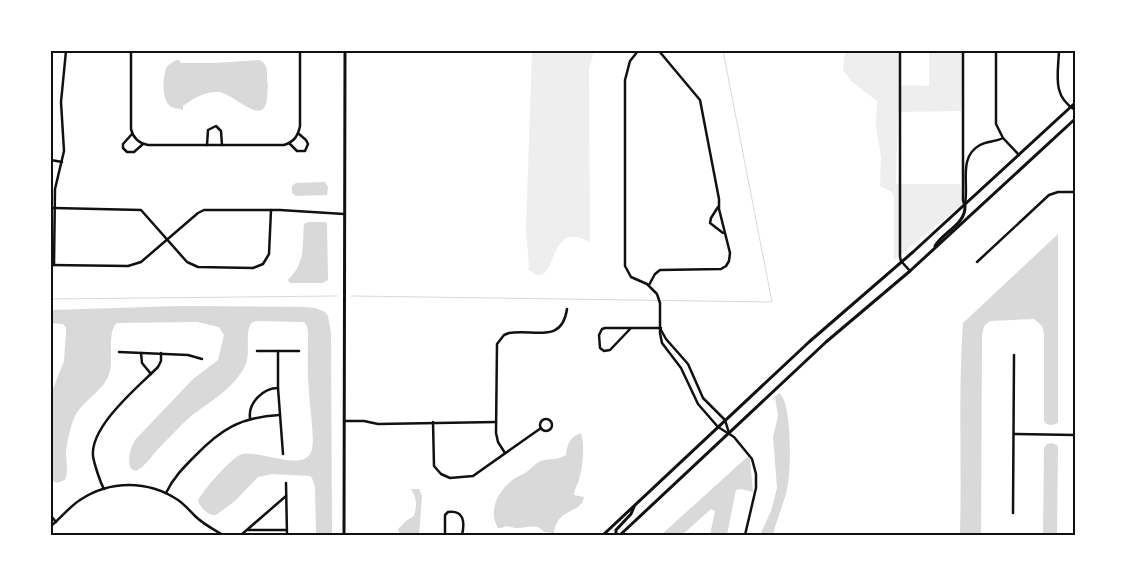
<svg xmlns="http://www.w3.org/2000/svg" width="1126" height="586" font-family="Roboto,sans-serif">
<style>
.green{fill:#eee}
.water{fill:#d9d9d9}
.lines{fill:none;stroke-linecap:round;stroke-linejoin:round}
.stream{stroke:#d9d9d9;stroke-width:1}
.minor{stroke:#111;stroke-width:2.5}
.tertiary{stroke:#111;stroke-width:3}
.secondary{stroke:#111;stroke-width:3}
.neatline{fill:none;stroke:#111;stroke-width:2}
</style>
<rect width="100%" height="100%" fill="#fff"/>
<g class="green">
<path d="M532,51H593L592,60L589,68L590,243C584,238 579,237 571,237C549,238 554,293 528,269L529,266L526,230Z"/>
<path d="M845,51H899L900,85L929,86V52H964L961,111L898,112L896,184H960L963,204L894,260V196L892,192L880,186L881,157L876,126L877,101L851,81L843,70Z"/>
</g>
<g class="water">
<path d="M176,60H179L181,63H214L259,60C271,65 265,76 268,85C267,91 268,103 264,108C256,119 231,93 219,92C205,91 194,98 183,106V110C179,108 176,109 172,107C160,101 163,75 167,66Z"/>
<path d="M325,182L328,187L327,195L296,196L292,193V186L296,183Z"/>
<path d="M308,222H324L327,223L328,280L323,283H290L288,280C306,261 302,248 304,224Z"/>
<path d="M1058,234V423C1053,425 1050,426 1045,423L1044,419V333L1042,326L1034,319L990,321L984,326L982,335L981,535H960C962,464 958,393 963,323Z"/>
<path d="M179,306L306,307L315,308L325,312L328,316L331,333L332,535H316L315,487L312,478L310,476L272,474L258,477L235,501L216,515C208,516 201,508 198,501C202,491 232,457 242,454C259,450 303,472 311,452C316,442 309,404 309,391C307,372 308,352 308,333L307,326L304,322L256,321L251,323C244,335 252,354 244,368C232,390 209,402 190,417C180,426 170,437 160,447C152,455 146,466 136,471L131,469C127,459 130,449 135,440L193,379L218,360L224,335L219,327L197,322L117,323C107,331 113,359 110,371C106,390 84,399 75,416C70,427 67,441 66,453C66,462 69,471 65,480L57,483L51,480V394L64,361L66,332V328L63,324L51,323V310Z"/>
<path d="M779,393C792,401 791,467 788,483C786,500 777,517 773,535H760L771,511L777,488L773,437L778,416L775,397Z"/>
<path d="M581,433C585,446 583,466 579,479C578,485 574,489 574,495L584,497C582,514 557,507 554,533L544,532C536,522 526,529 515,528C514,528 507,526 507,526L501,528H498C487,510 499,489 515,478C518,476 522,475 525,473C530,470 535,464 540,461C549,458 556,461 566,455C568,443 569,438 581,433Z"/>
<path d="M1052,443L1057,445L1058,448L1057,535H1043L1044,448L1047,444Z"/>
<path d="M748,457L750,459L753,492L741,489L736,490L727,535H710L715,511L711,509L682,535H661L746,458Z"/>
<path d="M411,489H419L422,496L419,535H400L398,529L406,521L414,516C417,506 417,498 411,489Z"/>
</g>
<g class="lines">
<g class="stream">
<path d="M351,296L772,302L723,51"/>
<path d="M51,299L337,296"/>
</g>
<g class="minor">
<path d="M131,51V129C133,138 138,143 148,145H284C294,142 298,136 300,126V51"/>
<path d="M638,51L630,61L625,80V266L631,277L647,284L657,294L660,303V333L662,343L681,368L698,404L718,427L734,437L752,459L756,474V488L745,535"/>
<path d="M900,51V257L901,261L910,271"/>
<path d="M963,51V200L964,204"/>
<path d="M996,51V124L1003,138L1019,155"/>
<path d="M1059,51C1058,75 1052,96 1075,110"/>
<path d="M132,134L123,144V148L127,152H134L143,144"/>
<path d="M289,143L297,151H305L308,144L306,140L299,134"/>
<path d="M207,145L208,130L216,126L221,131L222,145"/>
<path d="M51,160L62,162"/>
<path d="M965,204C969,184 958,157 980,145C987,141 995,142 1003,138"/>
<path d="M718,207L711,218L710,223L723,233"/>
<path d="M54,208L141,210L187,262L198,267L253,268L263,264L269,254L271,210"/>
<path d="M977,262L1049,195L1058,192H1075"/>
<path d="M51,265L128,266L141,262L198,213L204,210H280L344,214"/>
<path d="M54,265L55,189L64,151L61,102L66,51"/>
<path d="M649,285L655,274L660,270L721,269L726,266L729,261L730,253L719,209V199L700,100L659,51"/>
<path d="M631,328L610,350L604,351L600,348L599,335L602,329L605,328H661"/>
<path d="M661,330L666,339L688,364L703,398L725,420L729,433"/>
<path d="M257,351H299"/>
<path d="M278,351V388L283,454"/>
<path d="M119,352L188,355L202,359"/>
<path d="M141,353L142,363L151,374"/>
<path d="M250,418C248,403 263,388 278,388"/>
<circle cx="546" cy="425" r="6"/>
<path d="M344,421H364L378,424L496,422"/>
<path d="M433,422L434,466L441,474L450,478L473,476L541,428"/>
<path d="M1014,434L1075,435"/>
<path d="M505,453L498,442L496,433L497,344L504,335L509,333C535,329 562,344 567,309"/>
<path d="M286,483L287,535"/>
<path d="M104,489C100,482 94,463 93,456C90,426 139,386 158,367L161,361V353"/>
<path d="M166,493C173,478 183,468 195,456C221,429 241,417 279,415"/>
<path d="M1013,513L1014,355"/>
<path d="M51,516L56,522"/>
<path d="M51,526C61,518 69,507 80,500C110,480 148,480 178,500C184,504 189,510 195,516C203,524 213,529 223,535"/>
<path d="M248,530H286"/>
<path d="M241,535L286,496"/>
<path d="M445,535V515L448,512C464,510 465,522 462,535"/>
</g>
<path class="tertiary" d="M344,535L345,51"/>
<g class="secondary">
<path d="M935,246C943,232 966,224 965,206"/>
<path d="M603,535L809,342L913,252L1075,103"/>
<path d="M616,535V530L631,514L634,507"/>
<path d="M620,535L826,342L910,271L1075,119"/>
</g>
</g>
<rect width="1126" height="586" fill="none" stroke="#ffffff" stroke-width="105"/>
<rect x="52" y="52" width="1022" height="482" class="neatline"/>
</svg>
